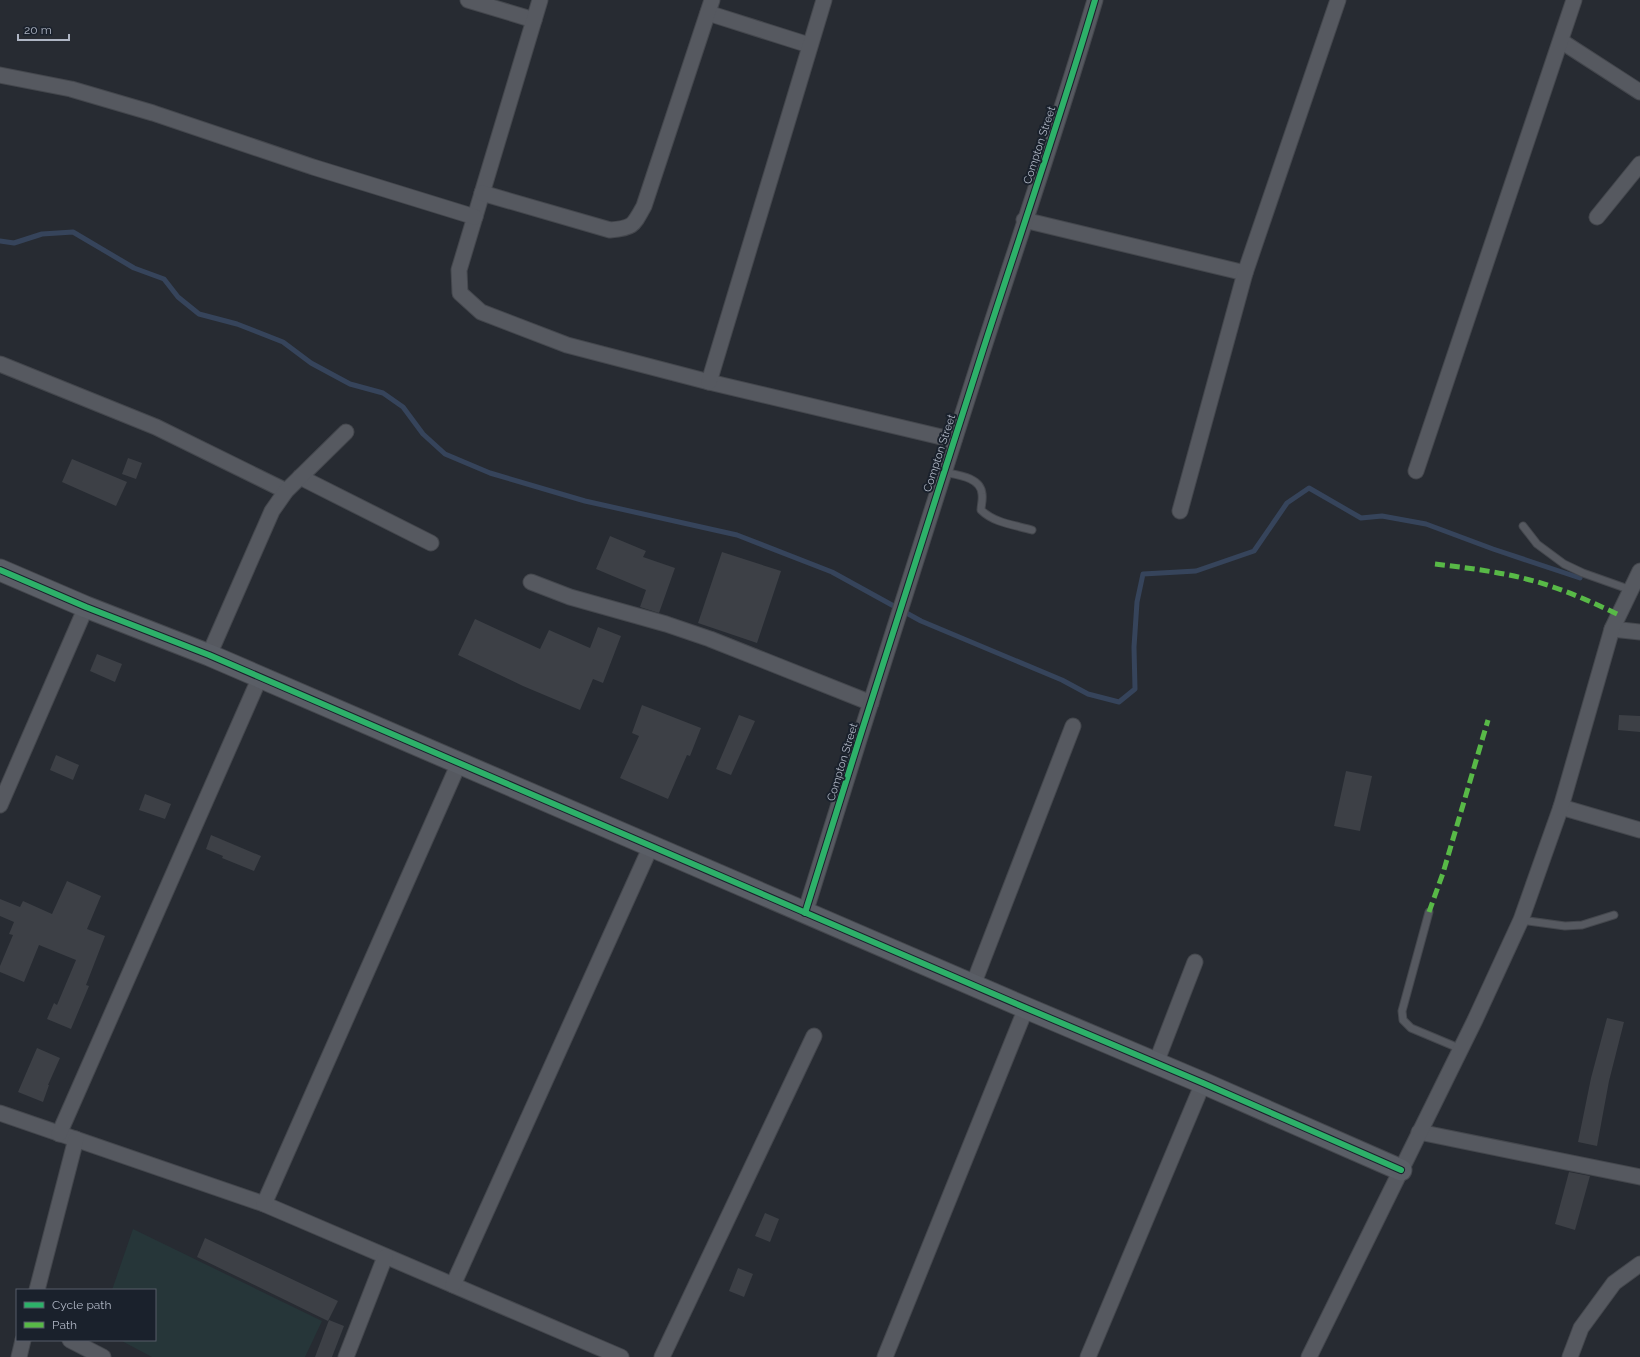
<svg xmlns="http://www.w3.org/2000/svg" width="1640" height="1357" font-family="Raleway,sans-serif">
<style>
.garden{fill:#263639}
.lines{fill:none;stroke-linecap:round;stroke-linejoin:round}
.stream{stroke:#36445b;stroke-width:5}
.building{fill:#3d4046}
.lane-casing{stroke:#44474d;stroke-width:9}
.street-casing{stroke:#44474d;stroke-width:17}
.secondary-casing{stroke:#44474d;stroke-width:23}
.lane{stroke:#565960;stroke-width:7}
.street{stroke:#565960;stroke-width:15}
.secondary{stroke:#5a5e66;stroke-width:21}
.quiet{stroke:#58b947;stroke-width:5;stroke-dasharray:10 5;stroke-linecap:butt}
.cycleway-casing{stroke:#1a212c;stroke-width:8}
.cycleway{stroke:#2db169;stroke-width:6}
.labels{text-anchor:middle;stroke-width:4;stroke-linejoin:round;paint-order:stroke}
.street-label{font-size:11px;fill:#afb6c4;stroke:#1a212c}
</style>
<rect width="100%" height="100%" fill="#272b32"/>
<path class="garden" d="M133,1229L322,1321L305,1357H152L120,1340H155V1290H112Z"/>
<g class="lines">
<path class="stream" d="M0,241L14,243L42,234L73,232L134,268L164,279L178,297L199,314L237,324L283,342L311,363L350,384L383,393L403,407L423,434L445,454L490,473L585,501L737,535L832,572L921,621L1062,680L1088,694L1119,702L1135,689L1134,647L1137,602L1143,574L1196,571L1254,551L1287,503L1309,488L1361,518L1382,516L1426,524L1493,549L1580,578"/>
</g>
<g class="building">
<path d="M128,458L142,463L136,479L122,474Z"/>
<path d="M72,459L127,482L116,506L62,482Z"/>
<path d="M610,536L646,551L643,557L675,568L659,613L640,607L646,590L596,569Z"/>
<path d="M722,552L781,571L757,643L698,623Z"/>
<path d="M475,619L540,649L549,630L590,648L598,627L621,636L603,683L593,679L580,710L523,686L458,655Z"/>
<path d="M97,654L122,664L115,682L90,671Z"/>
<path d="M642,705L701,728L690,756L687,755L668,799L620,778L639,736L632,733Z"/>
<path d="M739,715L755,721L731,775L716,769Z"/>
<path d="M1619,715L1640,716V732L1618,730Z"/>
<path d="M56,755L79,765L73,780L50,770Z"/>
<path d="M1346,771L1372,776L1360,831L1334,826Z"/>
<path d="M145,794L171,804L165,819L139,810Z"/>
<path d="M211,835L261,856L254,871L222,858L223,856L206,849Z"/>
<path d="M67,881L101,896L87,929L105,936L86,985L89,986L71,1029L47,1019L54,1003L57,1005L76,960L39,945L24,982L0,972V966L13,935L9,934L14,922L0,916V899L20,907L23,901L52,914Z"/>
<path d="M1607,1018L1624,1022L1609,1081L1597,1146L1578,1142L1591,1078Z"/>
<path d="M37,1048L60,1058L48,1085H49L43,1102L18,1092Z"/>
<path d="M1569,1172L1590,1176L1575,1230L1555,1224Z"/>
<path d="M765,1213L779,1219L770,1242L755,1236Z"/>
<path d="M205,1238L338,1301L328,1321L197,1257Z"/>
<path d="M738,1268L753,1274L744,1297L729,1291Z"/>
<path d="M329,1320L344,1326L332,1357H315Z"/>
</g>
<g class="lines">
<g class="lane-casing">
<g id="lane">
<path d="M943,472C957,475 981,477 982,494C983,500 981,505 981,510C994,523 1015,525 1032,530"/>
<path d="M1523,526L1537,544L1564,564L1583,573L1631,590"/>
<path d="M1429,912L1402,1011L1403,1020L1411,1028L1461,1049"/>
<path d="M1521,920L1565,926L1582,925L1614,915"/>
</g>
</g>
<g class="street-casing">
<g id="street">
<path d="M468,0L534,20"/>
<path d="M540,0L459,270L460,293L481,312L567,345L709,382L954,440"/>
<path d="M708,13L809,45"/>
<path d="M1561,41L1640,92"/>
<path d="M0,75L71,89L153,113L313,167L475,217"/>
<path d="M482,193L610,230C633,228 633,226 644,206L712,0"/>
<path d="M1597,217L1640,164"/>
<path d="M1024,220L1245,273"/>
<path d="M0,364L156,427L286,491"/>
<path d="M709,382L824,0"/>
<path d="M1416,471L1574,0"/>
<path d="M300,477L431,543"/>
<path d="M1180,511L1245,273L1338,0"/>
<path d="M531,582L570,597L666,624L710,639L871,703"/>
<path d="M1612,629L1640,632"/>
<path d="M209,655L272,511L286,491L346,432"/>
<path d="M0,805L86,607"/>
<path d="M1561,807L1640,830"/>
<path d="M805,913C863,726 922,539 982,353C1020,235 1060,119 1095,0"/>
<path d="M973,985L1073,726"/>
<path d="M1156,1063L1195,962"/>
<path d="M0,1113L264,1204L621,1357"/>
<path d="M1419,1132L1640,1177"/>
<path d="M59,1134L260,677"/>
<path d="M264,1204L459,763"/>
<path d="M453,1285L651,846"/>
<path d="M37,1290L76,1139"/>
<path d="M70,1340L103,1357"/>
<path d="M19,1357L23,1340"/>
<path d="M346,1357L385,1257"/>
<path d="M662,1357L814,1036"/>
<path d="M885,1357L1026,1008"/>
<path d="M1088,1357L1203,1083"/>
<path d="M1309,1357L1475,1020L1521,920L1561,807L1612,629L1640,571"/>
<path d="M1570,1357L1581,1328L1614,1283L1640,1264"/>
</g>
</g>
<g class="secondary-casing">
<path id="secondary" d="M0,570L86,607L209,655L1026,1008L1203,1083L1401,1170"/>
</g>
<use href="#lane" class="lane"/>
<use href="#street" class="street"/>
<use href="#secondary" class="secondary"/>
<g class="quiet">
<path d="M1435,564C1468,568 1502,572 1534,581C1563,589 1592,602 1619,615"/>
<path d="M1429,912L1443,873L1488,720"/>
</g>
<g class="cycleway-casing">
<g id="cycleway">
<path d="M0,570L86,607L209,655L1026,1008L1203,1083L1401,1170"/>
<path d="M805,913C863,726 922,539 982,353C1020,235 1060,119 1095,0"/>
</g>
</g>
<use href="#cycleway" class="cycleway"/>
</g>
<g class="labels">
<g class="street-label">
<text transform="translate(1039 145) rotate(-72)" y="4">Compton Street</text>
<text transform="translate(939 453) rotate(-72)" y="4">Compton Street</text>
<text transform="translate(842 762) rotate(-73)" y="4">Compton Street</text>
</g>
</g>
<rect x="16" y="1289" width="140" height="52" fill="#1a212c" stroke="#565d69"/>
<rect x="24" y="1302" width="20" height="6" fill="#2db169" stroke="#565d69"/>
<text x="52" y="1309" font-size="12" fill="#afb6c4">Cycle path</text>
<rect x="24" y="1322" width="20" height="6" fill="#58b947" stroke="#565d69"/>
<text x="52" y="1329" font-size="12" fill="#afb6c4">Path</text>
<path d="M18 34v6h51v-6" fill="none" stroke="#afb6c4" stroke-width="2"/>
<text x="24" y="34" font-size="12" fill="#afb6c4" stroke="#1a212c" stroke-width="3" paint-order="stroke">20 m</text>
</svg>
